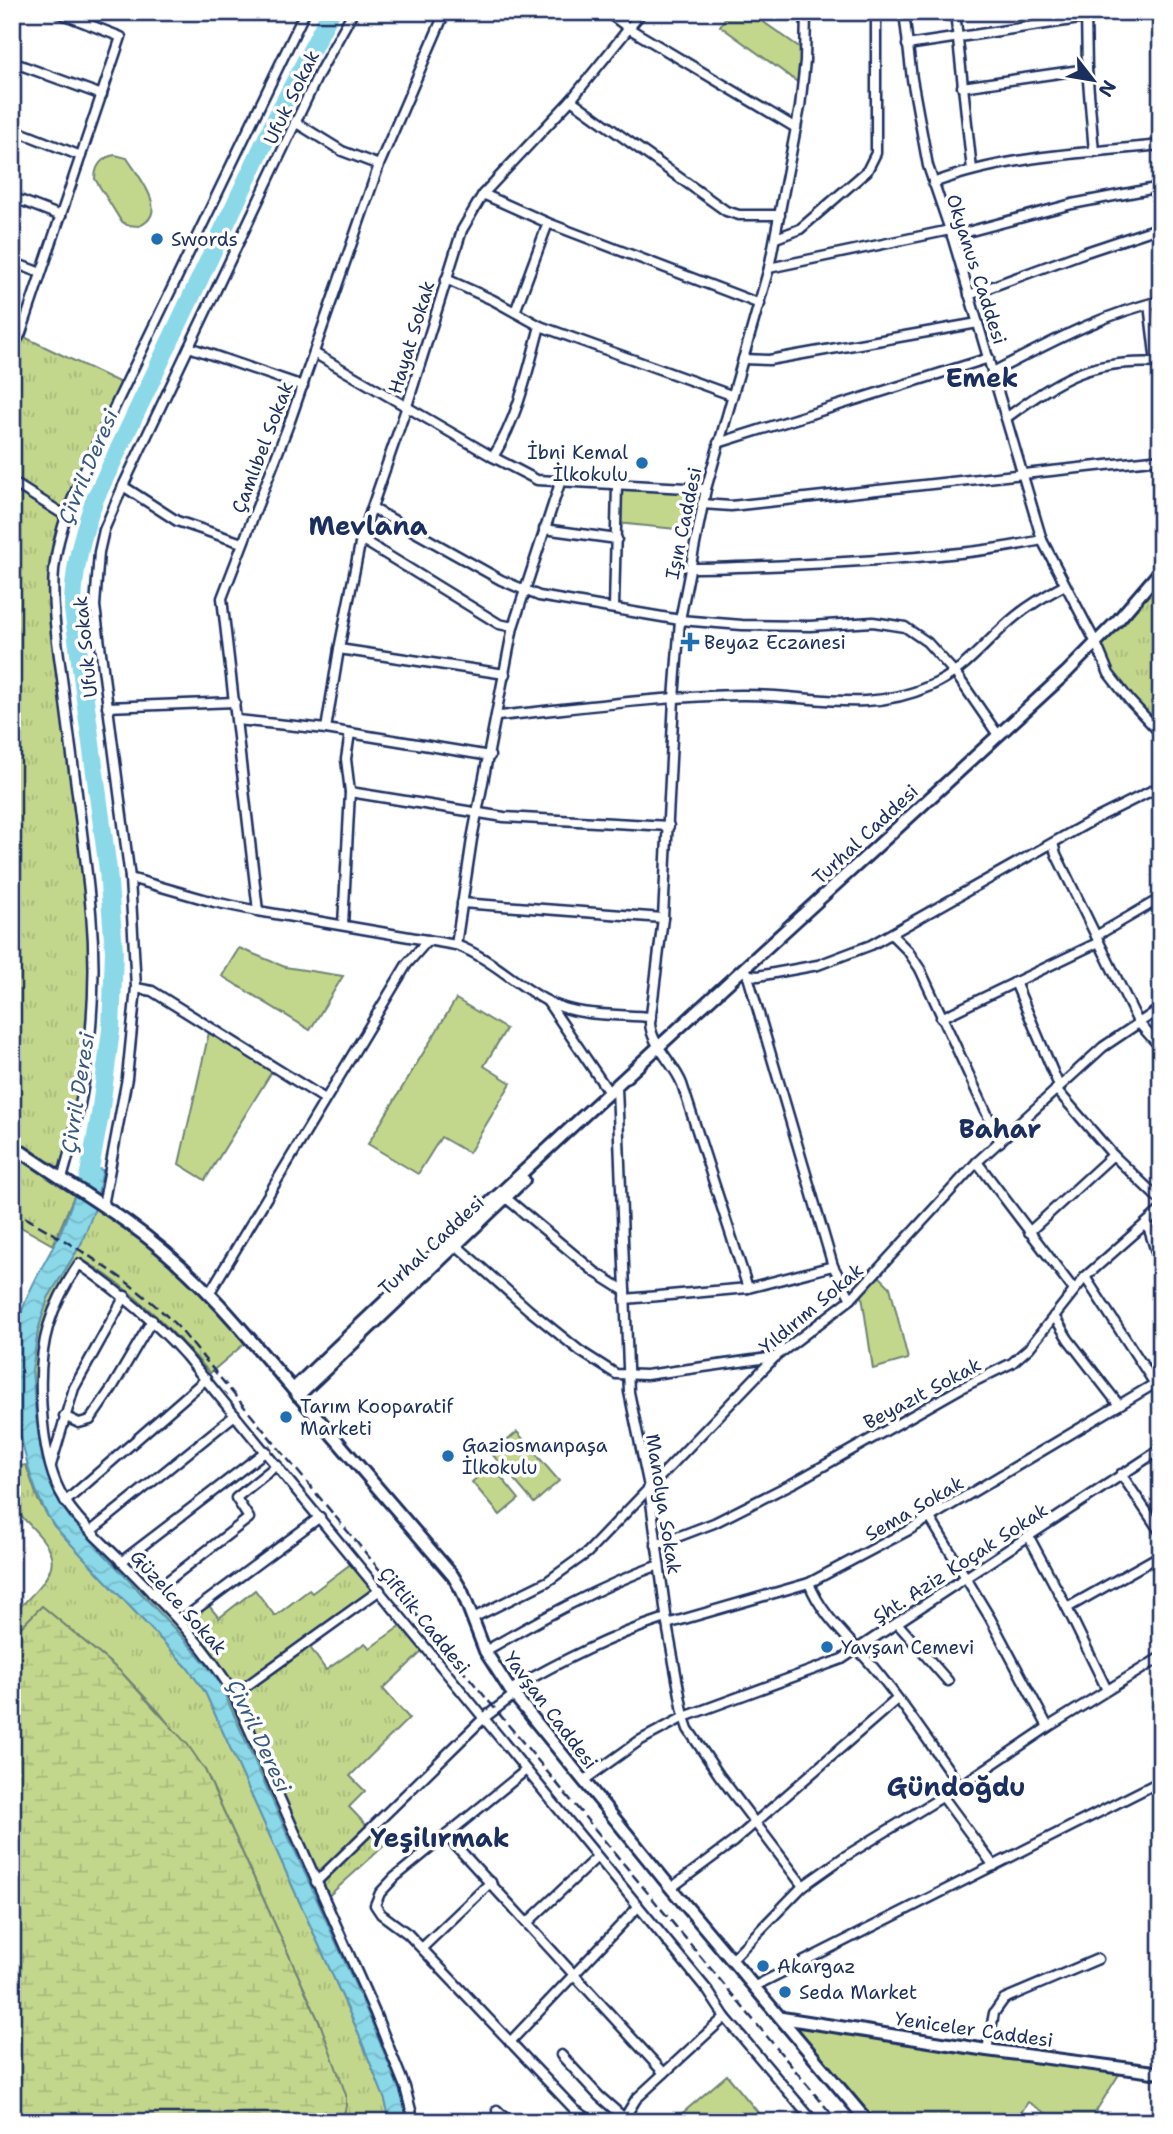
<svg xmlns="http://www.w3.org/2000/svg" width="1173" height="2134" font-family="'Shantell Sans',sans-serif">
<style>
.grass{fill:url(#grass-tufts);stroke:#6f8375;stroke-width:2}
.wetland{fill:url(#wetland-marsh);stroke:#6f8375;stroke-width:2}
.park{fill:#c3d78c;stroke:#6f8375;stroke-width:2}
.water{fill:url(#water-waves);stroke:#5e94b1;stroke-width:2}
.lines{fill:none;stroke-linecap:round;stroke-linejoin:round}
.river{stroke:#8ad8e8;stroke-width:18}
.street-casing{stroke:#1b2f5e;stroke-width:13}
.secondary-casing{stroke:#1b2f5e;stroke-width:16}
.street{stroke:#fff;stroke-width:8}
.secondary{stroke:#fff;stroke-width:10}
.rail{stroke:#1b2f5e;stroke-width:2.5;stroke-dasharray:10 5;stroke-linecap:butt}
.poi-dot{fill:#1f6fb2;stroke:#fff;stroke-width:2.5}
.labels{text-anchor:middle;stroke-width:7;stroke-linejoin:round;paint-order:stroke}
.street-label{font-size:19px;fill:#1b2f5e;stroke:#fff}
.poi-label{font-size:19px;fill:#1b2f5e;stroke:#fff;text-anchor:start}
.water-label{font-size:21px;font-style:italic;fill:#375980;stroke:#fff}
.district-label{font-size:26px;font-weight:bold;fill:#1b2f5e;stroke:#fff}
</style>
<defs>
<pattern id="grass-tufts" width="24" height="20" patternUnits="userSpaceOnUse" patternTransform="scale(1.75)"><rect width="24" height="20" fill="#c3d78c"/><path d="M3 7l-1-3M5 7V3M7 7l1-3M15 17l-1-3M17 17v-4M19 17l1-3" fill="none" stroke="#a7b97b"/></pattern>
<pattern id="wetland-marsh" width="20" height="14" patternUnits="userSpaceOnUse" patternTransform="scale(1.75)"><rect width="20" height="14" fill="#c3d78c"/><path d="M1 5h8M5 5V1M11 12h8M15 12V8" fill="none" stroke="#a7b97b"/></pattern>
<pattern id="water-waves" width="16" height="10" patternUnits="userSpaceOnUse" patternTransform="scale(1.75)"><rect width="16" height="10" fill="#8ad8e8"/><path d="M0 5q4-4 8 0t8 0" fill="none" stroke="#76bac9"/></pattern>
</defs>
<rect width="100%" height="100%" fill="#fff"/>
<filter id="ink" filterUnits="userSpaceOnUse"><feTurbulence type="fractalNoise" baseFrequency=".0143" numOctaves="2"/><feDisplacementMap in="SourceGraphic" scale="14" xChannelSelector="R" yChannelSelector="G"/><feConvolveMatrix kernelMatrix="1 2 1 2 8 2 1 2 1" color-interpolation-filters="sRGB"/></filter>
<g filter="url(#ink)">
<g class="grass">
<path d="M20,335L125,385L66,516L53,592L91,912V1028L62,1179L77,1189L53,1245L12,1222V349Z"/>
<path d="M1155,577L1161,582V734L1114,682L1096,643Z"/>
<path d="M97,1201L130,1223L250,1339L210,1373C171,1329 132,1289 82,1259L66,1283L41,1359L49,1464L65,1502L180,1621L206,1602L219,1618L255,1590L275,1616L309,1590L312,1593L356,1560L380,1590L307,1643L326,1670L365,1643L370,1648L406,1622L427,1647L383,1689L409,1718L350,1776L365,1791L349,1807L385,1845L324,1900L375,2013L414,2122H408L403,2099L370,2018L220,1684L211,1670L185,1640L70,1518L55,1494L42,1458L36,1417L32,1370L38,1330L48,1298L81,1244Z"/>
<path d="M26,1465L38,1500L54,1526L187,1667L205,1692L355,2025L385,2100L390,2122H342L345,2115L321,2026L205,1770L159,1712L121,1672L42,1606L12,1636V1615C65,1563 65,1559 12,1507V1467Z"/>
</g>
<path class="wetland" d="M42,1606L121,1672L188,1745L205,1770L321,2026L346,2095V2106L342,2122H12V1636Z"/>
<g class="park">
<path d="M729,12H749L805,51L803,86L720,26Z"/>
<path d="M115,155L127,158C138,176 171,213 139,226L127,225L121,221L95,179C95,166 102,157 115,155Z"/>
<path d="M617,486L706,489L696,531L617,523Z"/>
<path d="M239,948L285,967L343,976L310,1030L222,976Z"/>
<path d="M456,999L506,1029L484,1066L511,1083L469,1153L441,1137L418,1174L368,1144Z"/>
<path d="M210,1028L274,1068L205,1180L179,1164Z"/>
<path d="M876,1273L890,1287L908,1359L873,1369L861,1289Z"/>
<path d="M517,1432L559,1481L534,1503L492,1454Z"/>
<path d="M491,1465L519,1499L500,1515L472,1482Z"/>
<path d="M782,2018L1123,2068L1089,2122H1060L1028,2102L1015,2122H868Z"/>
<path d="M727,2075L766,2122H672Z"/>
</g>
<path class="water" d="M85,1166L103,1170L95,1208L81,1244L48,1298L38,1330L32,1370L36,1417L42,1458L55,1494L70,1518L185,1640L211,1670L220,1684L370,2018L403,2099L408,2122H390L385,2100L355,2025L205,1692L187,1667L54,1526C19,1474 4,1368 23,1308C32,1281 49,1257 61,1231C70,1210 77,1188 85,1166Z"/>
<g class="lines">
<path class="river" d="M86,1189L100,1115L111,1030L114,951L108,870L73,609C73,570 81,536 95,499L279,112L331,12"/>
<g class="street-casing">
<g id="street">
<path d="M607,12L630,29L796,128"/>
<path d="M904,12L912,79L928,166L952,236L1042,540L1096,643L1109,674L1130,701L1161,734"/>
<path d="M955,12L972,170"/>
<path d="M1086,12L1087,69L1094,152"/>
<path d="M907,45L1086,18"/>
<path d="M12,62L102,95"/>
<path d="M962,87L1087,69"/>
<path d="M571,100L726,211L739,215H780"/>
<path d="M295,122L342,151L379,165"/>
<path d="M12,129L81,156"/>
<path d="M933,183C1004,156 1086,153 1161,145"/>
<path d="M483,194L548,223L760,304"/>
<path d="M12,197L61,216"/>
<path d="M952,236L1072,204L1161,187"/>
<path d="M776,238L800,229L867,171L876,153V12"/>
<path d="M12,262L41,273"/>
<path d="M769,268L950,230"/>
<path d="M446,279L493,300L540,326L731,395"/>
<path d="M969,295L1083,253L1161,227"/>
<path d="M1149,304L1156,363"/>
<path d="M515,312L548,223"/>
<path d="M189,347L303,386"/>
<path d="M12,349L21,333L121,37L57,12"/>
<path d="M314,353L493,457L537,480L706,489"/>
<path d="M743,359L769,360L978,323"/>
<path d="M993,372C1046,345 1101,314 1161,301"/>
<path d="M1006,418C1061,378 1089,359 1161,363"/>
<path d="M718,443L989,358"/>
<path d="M493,457C518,418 528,370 540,326"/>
<path d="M12,482L66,516"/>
<path d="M123,486L177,521L242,543"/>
<path d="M702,504L731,506L1161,459"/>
<path d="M372,508L501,580L539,596L680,620L742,625L810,626L873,622L905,627L927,642L956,674L998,735"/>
<path d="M544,529L617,539"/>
<path d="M361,539L499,624L513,627"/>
<path d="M689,568C752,568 814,564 877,560C933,556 987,552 1042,540"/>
<path d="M614,608L617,486"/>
<path d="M339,649L505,674"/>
<path d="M107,707L235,702"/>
<path d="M498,716C578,708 660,696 741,695C809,694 865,715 930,686C966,671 986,640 1016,616C1031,604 1048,594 1065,585"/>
<path d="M237,720L326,729L490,756"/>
<path d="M326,729L339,649L361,539L407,406L462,230L483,194L571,100L642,12"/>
<path d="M350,792L504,817L669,826"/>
<path d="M1053,843L1056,854L1138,1022L1161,1048"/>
<path d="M130,878L214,902L258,911L456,945C491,958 516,985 549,1002C578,1017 619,1014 651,1017"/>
<path d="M462,903L663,918"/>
<path d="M258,911L222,598L290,421L379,165L445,12"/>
<path d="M343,925L350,792L346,759L350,733"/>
<path d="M892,935L908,951L920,969L1000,1142"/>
<path d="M1096,936L1161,898"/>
<path d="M456,945L472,839L513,627L560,483"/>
<path d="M744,970L750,975L758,976L818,965L871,945L1095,819L1161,786"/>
<path d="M747,973L833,1266L851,1299"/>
<path d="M1015,982L1059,1086"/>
<path d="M136,988L152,991L325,1099"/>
<path d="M547,1001L610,1094"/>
<path d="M941,1018L1099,942"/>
<path d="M617,1087L629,1392L649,1487L668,1630L684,1717L688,1729L719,1775L803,1886"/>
<path d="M1056,1089L1113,1155L1161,1201"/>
<path d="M977,1162L1074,1290"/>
<path d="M62,1179C87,1093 99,1002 91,912C84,836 72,761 63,686C58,647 51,608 54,570C58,529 75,491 92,454L305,12"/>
<path d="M506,1198L595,1272L625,1291"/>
<path d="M103,1206L127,1078L136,988L130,878L95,606L99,552L104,530L123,486L319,73L353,12"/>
<path d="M1147,1223L1161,1268"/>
<path d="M1029,1232L1113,1155"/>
<path d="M456,1245L529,1310L580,1351L616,1374L646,1375L775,1357"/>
<path d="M1085,1277L1155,1384"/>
<path d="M748,1288L682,1084C674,1063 651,1045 650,1023L663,918L674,699L680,620L706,489L769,268L800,107L805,61L806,12"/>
<path d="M210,1292L407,964L428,940"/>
<path d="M625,1299L748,1288L833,1266"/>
<path d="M1054,1316L1068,1339L1119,1405"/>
<path d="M64,1416L79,1423L90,1420L112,1388L152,1320"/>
<path d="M51,1465L74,1388L125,1296"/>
<path d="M1121,1474L1161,1533"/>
<path d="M65,1502L206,1379"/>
<path d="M930,1518L990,1618L1048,1727"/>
<path d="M91,1531L235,1415"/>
<path d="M1029,1537L1067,1608L1107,1690"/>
<path d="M656,1545L714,1523L795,1482L961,1388L1012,1363L1029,1348L1085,1277L1161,1210"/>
<path d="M121,1562L266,1451"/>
<path d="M809,1583C822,1617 852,1641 874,1668C905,1705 932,1747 960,1786"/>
<path d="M152,1593L249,1518L236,1498L277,1465"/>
<path d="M1067,1608L1161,1555"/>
<path d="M473,1618L548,1581L587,1553L775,1357L851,1299L977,1162L1103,1047L1161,1008"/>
<path d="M180,1621L320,1517"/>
<path d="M897,1623L948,1681"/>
<path d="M667,1624L809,1583L909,1530L1161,1380"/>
<path d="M485,1651C541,1619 598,1587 659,1565"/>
<path d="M510,1690C561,1661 610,1636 666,1618"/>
<path d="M234,1695L380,1590"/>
<path d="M526,1770L395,1877L380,1893L375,1905L381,1914L408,1934L575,2110L593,2122"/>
<path d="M583,1781L639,1741L684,1717L842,1659L1161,1449"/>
<path d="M943,1797L994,1866"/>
<path d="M446,1835L664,2073"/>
<path d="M316,1882L484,1718L514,1695"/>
<path d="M671,1888L733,1842L897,1699"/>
<path d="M527,1923L597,1857"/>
<path d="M422,1948L491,1882"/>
<path d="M732,1959L803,1886L844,1857L960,1786L1048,1727L1161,1657"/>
<path d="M755,1986L1161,1781"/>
<path d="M510,2042L638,1907"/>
<path d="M987,2050L994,2013L1004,1999L1098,1959"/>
<path d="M561,2055L599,2096L623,2117"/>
<path d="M497,2110L509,2122"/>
<path d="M414,2122L405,2087L375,2013L234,1695C204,1642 160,1601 117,1557C95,1535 68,1513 56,1483C45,1456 42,1423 41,1394C39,1342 50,1307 79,1264C118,1291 154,1320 186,1356L708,1991L725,2017L814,2122"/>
<path d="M622,2122L636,2099L725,2017"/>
</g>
</g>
<g class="secondary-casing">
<g id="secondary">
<path d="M12,1145C50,1172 90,1196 128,1223C169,1252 205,1287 238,1325L453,1576L462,1591L485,1651L510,1690L671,1888L868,2122"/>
<path d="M293,1389C546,1146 808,911 1066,673L1119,619L1161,570"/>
<path d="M298,1396L524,1180"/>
<path d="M782,2018L987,2050L1161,2073"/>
</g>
</g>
<use href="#street" class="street"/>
<use href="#secondary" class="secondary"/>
<path class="rail" d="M12,1210C72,1244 130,1278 178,1327L838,2122"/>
</g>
</g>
<g class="poi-dot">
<circle cx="157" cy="239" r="7"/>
<circle cx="642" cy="463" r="7"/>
<path d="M686.5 631.5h7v7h7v7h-7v7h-7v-7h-7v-7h7z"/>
<circle cx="286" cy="1417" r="7"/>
<circle cx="448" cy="1456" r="7"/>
<circle cx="827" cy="1647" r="7"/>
<circle cx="763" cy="1966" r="7"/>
<circle cx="785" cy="1992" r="7"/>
</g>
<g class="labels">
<g class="street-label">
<text transform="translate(291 97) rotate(-64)" y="7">Ufuk Sokak</text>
<text transform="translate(977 269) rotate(72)" y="7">Okyanus Caddesi</text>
<text transform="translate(411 337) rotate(-73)" y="7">Hayat Sokak</text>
<text transform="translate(262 447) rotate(-69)" y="7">Çamlıbel Sokak</text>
<text transform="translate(683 523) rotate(-78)" y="7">Işın Caddesi</text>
<text transform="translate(85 647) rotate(-96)" y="7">Ufuk Sokak</text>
<text transform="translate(865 834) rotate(-43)" y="7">Turhal Caddesi</text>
<text transform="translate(431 1245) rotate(-43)" y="7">Turhal Caddesi</text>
<text transform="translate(811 1308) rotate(-40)" y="7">Yıldırım Sokak</text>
<text transform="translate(922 1393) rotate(-28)" y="7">Beyazıt Sokak</text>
<text transform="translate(664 1504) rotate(81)" y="7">Manolya Sokak</text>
<text transform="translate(914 1508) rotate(-30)" y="7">Sema Sokak</text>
<text transform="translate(960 1563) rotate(-33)" y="7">Şht. Aziz Koçak Sokak</text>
<text transform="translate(179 1602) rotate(48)" y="7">Güzelce Sokak</text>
<text transform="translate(425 1620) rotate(51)" y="7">Çiftlik Caddesi</text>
<text transform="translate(551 1710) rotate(53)" y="7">Yavşan Caddesi</text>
<text transform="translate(974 2029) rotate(8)" y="7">Yeniceler Caddesi</text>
</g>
<g class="poi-label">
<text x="171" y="246">Swords</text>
<text x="628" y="459" text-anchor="end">İbni Kemal<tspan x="628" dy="22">İlkokulu</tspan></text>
<text x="704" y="649">Beyaz Eczanesi</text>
<text x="300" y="1413">Tarım Kooparatif<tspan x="300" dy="22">Marketi</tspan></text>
<text x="462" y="1452">Gaziosmanpaşa<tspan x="462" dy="22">İlkokulu</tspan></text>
<text x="841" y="1654">Yavşan Cemevi</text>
<text x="777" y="1973">Akargaz</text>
<text x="799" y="1999">Seda Market</text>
</g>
<g class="water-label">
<text transform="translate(88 467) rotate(-67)" y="7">Çivril Deresi</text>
<text transform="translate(78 1093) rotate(-81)" y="7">Çivril Deresi</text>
<text transform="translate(259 1736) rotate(65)" y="7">Çivril Deresi</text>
</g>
<g class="district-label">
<text x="982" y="387">Emek</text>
<text x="368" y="535">Mevlana</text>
<text x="1000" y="1138">Bahar</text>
<text x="956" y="1796">Gündoğdu</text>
<text x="440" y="1847">Yeşilırmak</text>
</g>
</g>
<rect width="1173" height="2134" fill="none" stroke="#fff" stroke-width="42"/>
<rect x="21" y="21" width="1131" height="2092" fill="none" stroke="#1b2f5e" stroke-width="2.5" filter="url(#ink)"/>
<g transform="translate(1093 80) rotate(121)" stroke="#ffffff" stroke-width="5" paint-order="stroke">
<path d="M0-5L12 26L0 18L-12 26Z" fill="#1b2f5e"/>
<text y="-10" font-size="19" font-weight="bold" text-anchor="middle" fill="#1b2f5e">N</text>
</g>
</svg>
